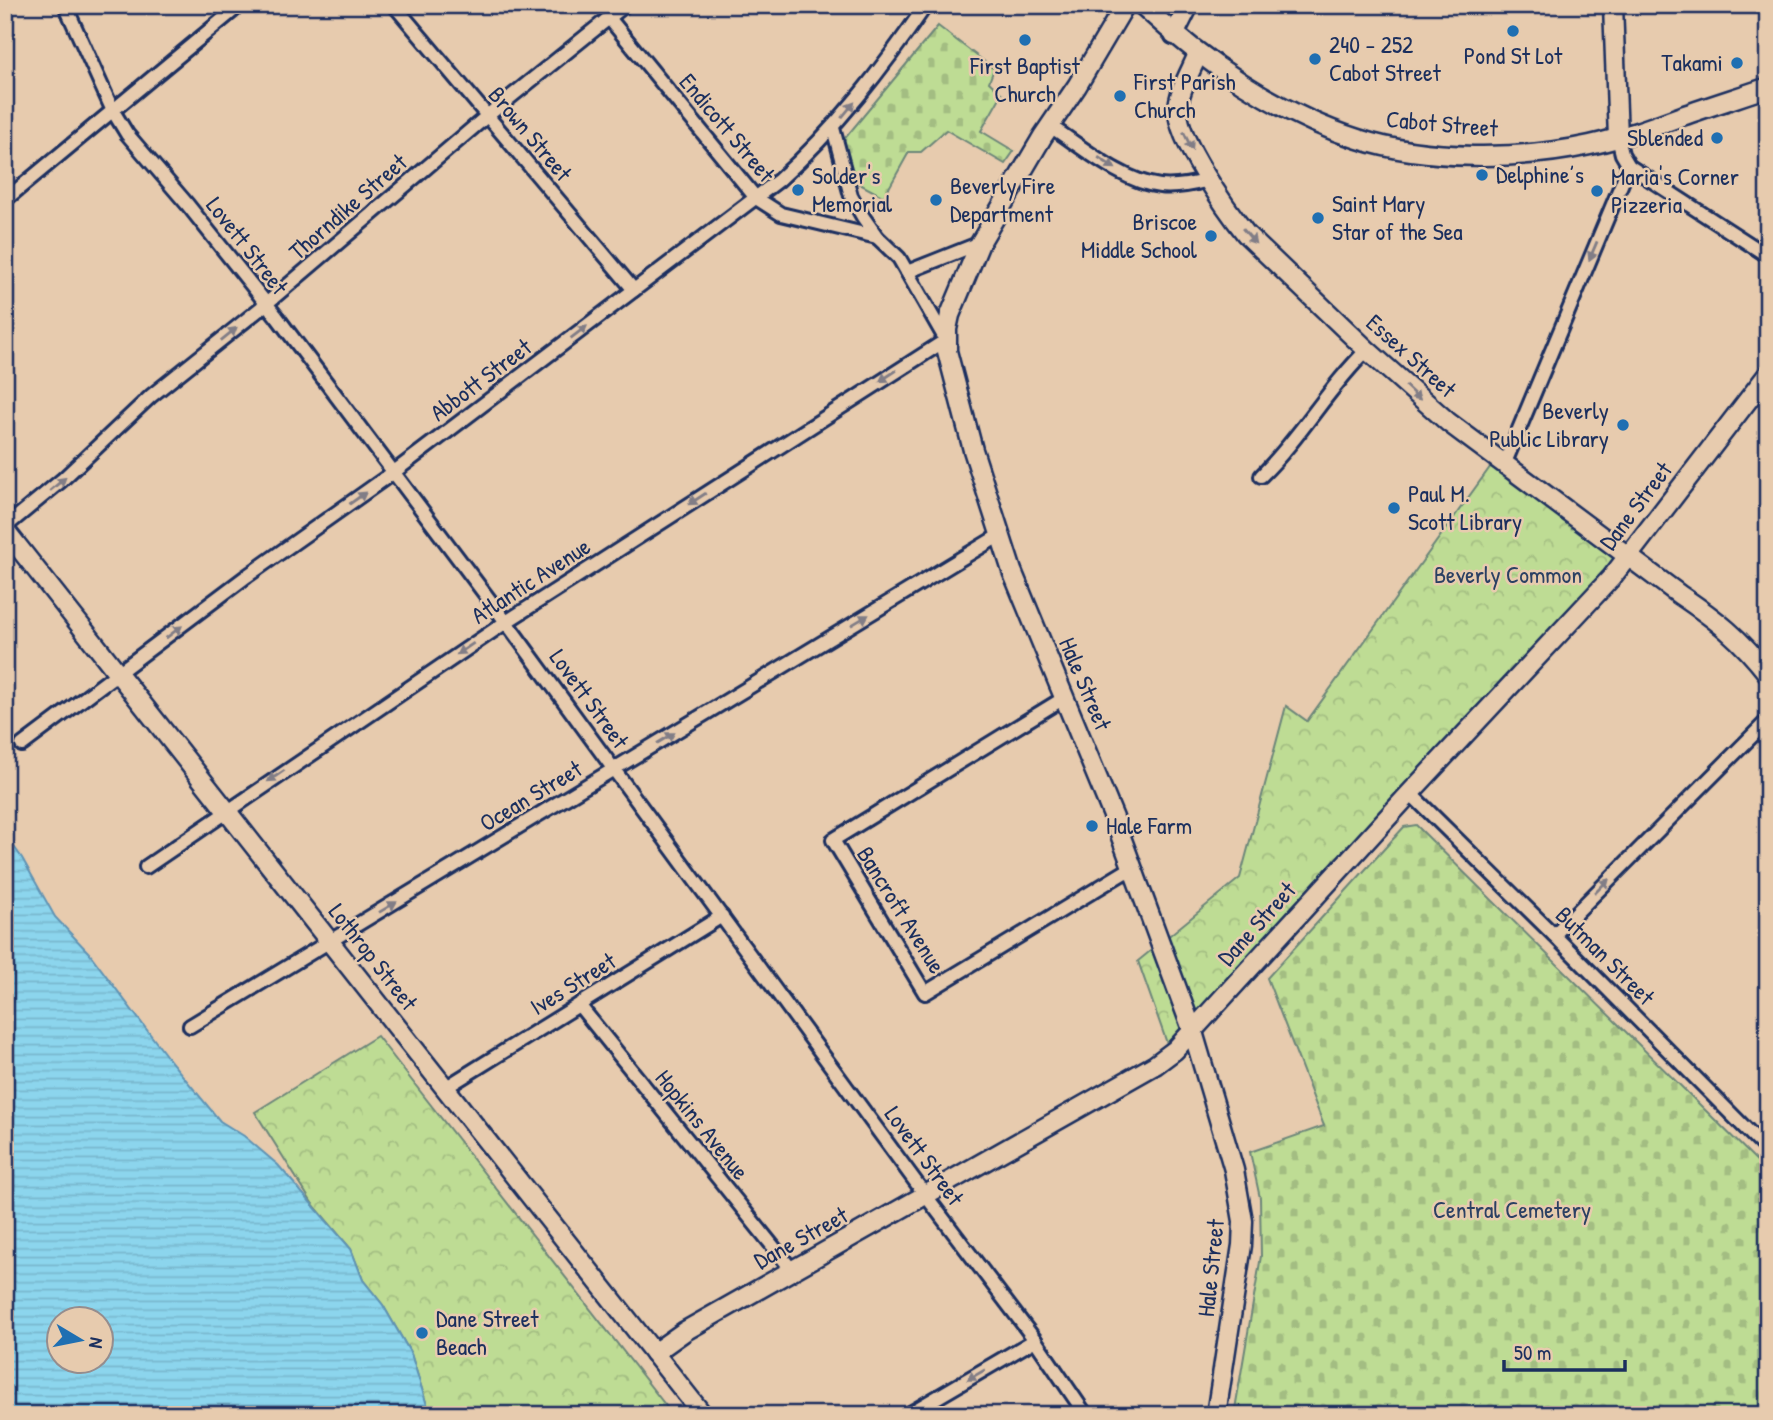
<svg xmlns="http://www.w3.org/2000/svg" width="1773" height="1420" font-family="'Patrick Hand',sans-serif">
<style>
.cemetery{fill:url(#cemetery-stones);stroke:#6c8679;stroke-width:2}
.park{fill:url(#park-crowns);stroke:#6c8679;stroke-width:2}
.water{fill:url(#water-rules);stroke:#5f93b4;stroke-width:2;fill-rule:evenodd}
.lines{fill:none;stroke-linecap:round;stroke-linejoin:round}
.street-casing{stroke:#1b2f5e;stroke-width:18}
.secondary-casing{stroke:#1b2f5e;stroke-width:23}
.street{stroke:#e7cbae;stroke-width:12}
.secondary{stroke:#e7cbae;stroke-width:18}
.oneway{fill:#817d86}
.poi-dot{fill:#1f6fb2;stroke:#e7cbae;stroke-width:2.5}
.labels{text-anchor:middle;stroke-width:5;stroke-linejoin:round;paint-order:stroke}
.poi-label{font-size:24px;fill:#1b2f5e;stroke:#e7cbae;text-anchor:start}
.street-label{font-size:24px;fill:#1b2f5e;stroke:#e7cbae}
.park-label{font-size:24px;fill:#2b4063;stroke:#e7cbae}
</style>
<defs>
<pattern id="cemetery-stones" width="16" height="16" patternUnits="userSpaceOnUse" patternTransform="scale(1.75)"><rect width="16" height="16" fill="#bedc94"/><path d="M2 7V4a2 2 0 0 1 4 0v3zM10 15v-3a2 2 0 0 1 4 0v3z" fill="#a3bd82"/></pattern>
<pattern id="park-crowns" width="20" height="18" patternUnits="userSpaceOnUse" patternTransform="scale(1.75)"><rect width="20" height="18" fill="#bedc94"/><path d="M2 6a3 3 0 1 1 6 0M12 15a3 3 0 1 1 6 0" fill="none" stroke="#a3bd82"/></pattern>
<pattern id="water-rules" width="6" height="5" patternUnits="userSpaceOnUse" patternTransform="scale(1.75)"><rect width="6" height="5" fill="#8cd5ed"/><path d="M0 2.5h6" fill="none" stroke="#78b7ce"/></pattern>
</defs>
<rect width="100%" height="100%" fill="#e7cbae"/>
<filter id="ink" filterUnits="userSpaceOnUse"><feTurbulence type="fractalNoise" baseFrequency=".0143" numOctaves="2"/><feDisplacementMap in="SourceGraphic" scale="14" xChannelSelector="R" yChannelSelector="G"/><feConvolveMatrix kernelMatrix="1 2 1 2 8 2 1 2 1" color-interpolation-filters="sRGB"/></filter>
<g filter="url(#ink)">
<g class="cemetery">
<path d="M938,26L994,69L989,82L1002,94L981,131L1014,151L1005,164L946,130L921,152H909L884,197L854,181L841,143Z"/>
<path d="M1416,825L1768,1172V1415H1234L1261,1256L1260,1198L1250,1152L1324,1126L1267,978L1404,827Z"/>
</g>
<g class="park">
<path d="M1496,459L1624,563L1168,1046L1138,961L1240,878L1286,706L1307,721Z"/>
<path d="M377,1036L673,1415H430L411,1354L383,1305L363,1280L351,1249L312,1203L255,1112Z"/>
</g>
<path class="water" d="M5,834L22,858L55,917L89,953L168,1058L220,1121L244,1136L278,1165L351,1249L363,1280L383,1305L411,1354L430,1415H5ZM60,1318H102V1360H60Z"/>
<g class="lines">
<g class="street-casing">
<g id="street">
<path d="M65,5L113,111L127,134L187,204L277,317L506,622L926,1196L1035,1340L1086,1415"/>
<path d="M394,5L634,290"/>
<path d="M609,18L756,198L781,214L877,237"/>
<path d="M1050,126C1081,146 1123,182 1160,186C1177,188 1194,184 1209,180"/>
<path d="M1618,138L1622,154L1629,166L1768,256"/>
<path d="M5,200L240,5"/>
<path d="M907,272L980,243"/>
<path d="M1504,465L1629,166"/>
<path d="M1261,476C1301,437 1327,389 1367,350"/>
<path d="M5,527L62,480L151,396L266,304L487,116L625,5"/>
<path d="M1064,698L833,840L925,993L1133,867"/>
<path d="M22,745L247,576L394,472L779,180C836,129 883,68 926,5"/>
<path d="M1410,793L1554,935L1768,1151"/>
<path d="M146,867L506,622L946,340L899,258L877,237L863,217L851,196L833,128"/>
<path d="M1554,935L1768,720"/>
<path d="M579,1005L792,1270"/>
<path d="M190,1026L1000,535"/>
<path d="M445,1088L722,916"/>
<path d="M907,1415L1035,1340"/>
</g>
</g>
<g class="secondary-casing">
<g id="secondary">
<path d="M1125,5L1077,86L1043,136L980,243L950,315L947,329V351L973,450L1012,571L1114,818L1193,1032L1234,1170L1243,1221L1242,1245L1216,1415"/>
<path d="M1142,5C1202,61 1279,114 1358,139C1426,161 1521,160 1590,145C1622,138 1652,127 1682,116C1710,106 1739,97 1768,87"/>
<path d="M1613,5L1618,138"/>
<path d="M1174,35L1189,5"/>
<path d="M1198,54C1191,71 1178,92 1178,110C1177,139 1227,210 1246,234L1367,350L1448,422L1680,595C1717,620 1740,638 1768,674"/>
<path d="M5,530L703,1415"/>
<path d="M654,1353L685,1331L1155,1065L1175,1050L1410,793L1612,577L1768,374"/>
</g>
</g>
<use href="#street" class="street"/>
<use href="#secondary" class="secondary"/>
</g>
<defs><path id="oneway-solid" d="M-6-.8H1V-3.2L6.5 0L1 3.2V.8H-6Z" transform="scale(1.75)"/></defs>
<g class="oneway">
<use href="#oneway-solid" transform="translate(848 110) rotate(-50)"/>
<use href="#oneway-solid" transform="translate(1188 141) rotate(64)"/>
<use href="#oneway-solid" transform="translate(1107 163) rotate(33)"/>
<use href="#oneway-solid" transform="translate(1249 236) rotate(49)"/>
<use href="#oneway-solid" transform="translate(1593 251) rotate(113)"/>
<use href="#oneway-solid" transform="translate(579 332) rotate(-37)"/>
<use href="#oneway-solid" transform="translate(229 334) rotate(-39)"/>
<use href="#oneway-solid" transform="translate(888 376) rotate(147)"/>
<use href="#oneway-solid" transform="translate(1413 393) rotate(43)"/>
<use href="#oneway-solid" transform="translate(58 484) rotate(-40)"/>
<use href="#oneway-solid" transform="translate(358 498) rotate(-35)"/>
<use href="#oneway-solid" transform="translate(697 499) rotate(147)"/>
<use href="#oneway-solid" transform="translate(860 620) rotate(-31)"/>
<use href="#oneway-solid" transform="translate(174 632) rotate(-37)"/>
<use href="#oneway-solid" transform="translate(465 649) rotate(146)"/>
<use href="#oneway-solid" transform="translate(666 738) rotate(-31)"/>
<use href="#oneway-solid" transform="translate(276 776) rotate(146)"/>
<use href="#oneway-solid" transform="translate(1602 886) rotate(-45)"/>
<use href="#oneway-solid" transform="translate(388 907) rotate(-31)"/>
<use href="#oneway-solid" transform="translate(976 1375) rotate(150)"/>
</g>
</g>
<g class="poi-dot">
<circle cx="1513" cy="31" r="7"/>
<circle cx="1025" cy="40" r="7"/>
<circle cx="1315" cy="59" r="7"/>
<circle cx="1737" cy="63" r="7"/>
<circle cx="1120" cy="96" r="7"/>
<circle cx="1717" cy="138" r="7"/>
<circle cx="1482" cy="175" r="7"/>
<circle cx="798" cy="190" r="7"/>
<circle cx="1597" cy="191" r="7"/>
<circle cx="936" cy="200" r="7"/>
<circle cx="1318" cy="218" r="7"/>
<circle cx="1211" cy="236" r="7"/>
<circle cx="1623" cy="425" r="7"/>
<circle cx="1394" cy="508" r="7"/>
<circle cx="1092" cy="826" r="7"/>
<circle cx="422" cy="1333" r="7"/>
</g>
<g class="labels">
<g class="poi-label">
<text x="1329" y="53">240 - 252<tspan x="1329" dy="28">Cabot Street</tspan></text>
<text x="1513" y="64" text-anchor="middle">Pond St Lot</text>
<text x="1723" y="71" text-anchor="end">Takami</text>
<text x="1025" y="74" text-anchor="middle">First Baptist<tspan x="1025" dy="28">Church</tspan></text>
<text x="1134" y="90">First Parish<tspan x="1134" dy="28">Church</tspan></text>
<text x="1703" y="146" text-anchor="end">Sblended</text>
<text x="1496" y="183">Delphine’s</text>
<text x="812" y="184">Solder's<tspan x="812" dy="28">Memorial</tspan></text>
<text x="1611" y="185">Maria's Corner<tspan x="1611" dy="28">Pizzeria</tspan></text>
<text x="950" y="194">Beverly Fire<tspan x="950" dy="28">Department</tspan></text>
<text x="1332" y="212">Saint Mary<tspan x="1332" dy="28">Star of the Sea</tspan></text>
<text x="1197" y="230" text-anchor="end">Briscoe<tspan x="1197" dy="28">Middle School</tspan></text>
<text x="1609" y="419" text-anchor="end">Beverly<tspan x="1609" dy="28">Public Library</tspan></text>
<text x="1408" y="502">Paul M.<tspan x="1408" dy="28">Scott Library</tspan></text>
<text x="1106" y="834">Hale Farm</text>
<text x="436" y="1327">Dane Street<tspan x="436" dy="28">Beach</tspan></text>
</g>
<g class="street-label">
<text transform="translate(1442 124) rotate(5)" y="8">Cabot Street</text>
<text transform="translate(727 128) rotate(50)" y="8">Endicott Street</text>
<text transform="translate(530 134) rotate(50)" y="8">Brown Street</text>
<text transform="translate(348 207) rotate(-41)" y="8">Thorndike Street</text>
<text transform="translate(247 246) rotate(52)" y="8">Lovett Street</text>
<text transform="translate(1411 356) rotate(42)" y="8">Essex Street</text>
<text transform="translate(481 380) rotate(-37)" y="8">Abbott Street</text>
<text transform="translate(1636 506) rotate(-53)" y="8">Dane Street</text>
<text transform="translate(531 581) rotate(-33)" y="8">Atlantic Avenue</text>
<text transform="translate(1085 684) rotate(67)" y="8">Hale Street</text>
<text transform="translate(589 699) rotate(54)" y="8">Lovett Street</text>
<text transform="translate(531 796) rotate(-31)" y="8">Ocean Street</text>
<text transform="translate(901 910) rotate(58)" y="8">Bancroft Avenue</text>
<text transform="translate(1257 924) rotate(-48)" y="8">Dane Street</text>
<text transform="translate(1605 956) rotate(45)" y="8">Butman Street</text>
<text transform="translate(373 957) rotate(52)" y="8">Lothrop Street</text>
<text transform="translate(573 984) rotate(-32)" y="8">Ives Street</text>
<text transform="translate(702 1125) rotate(51)" y="8">Hopkins Avenue</text>
<text transform="translate(924 1156) rotate(54)" y="8">Lovett Street</text>
<text transform="translate(801 1238) rotate(-29)" y="8">Dane Street</text>
<text transform="translate(1211 1268) rotate(-84)" y="8">Hale Street</text>
</g>
<g class="park-label">
<text x="1508" y="583">Beverly Common</text>
<text x="1512" y="1218">Central Cemetery</text>
</g>
</g>
<rect width="1773" height="1420" fill="none" stroke="#e7cbae" stroke-width="28"/>
<rect x="14" y="14" width="1745" height="1392" fill="none" stroke="#1b2f5e" stroke-width="2.5" filter="url(#ink)"/>
<g transform="translate(80 1340) rotate(100)"><circle r="33" fill="#e7cbae" stroke="#958d8e" stroke-width="2"/>
<path d="M0-5L12 26L0 18L-12 26Z" fill="#1f6fb2"/>
<text y="-10" font-size="19" font-weight="bold" text-anchor="middle" fill="#1b2f5e">N</text>
</g>
<path d="M1504 1360v10h121v-10" fill="none" stroke="#1b2f5e" stroke-width="3.5"/>
<text x="1514" y="1360" font-size="21" fill="#1b2f5e" stroke="#e7cbae" stroke-width="5" paint-order="stroke">50 m</text>
</svg>
